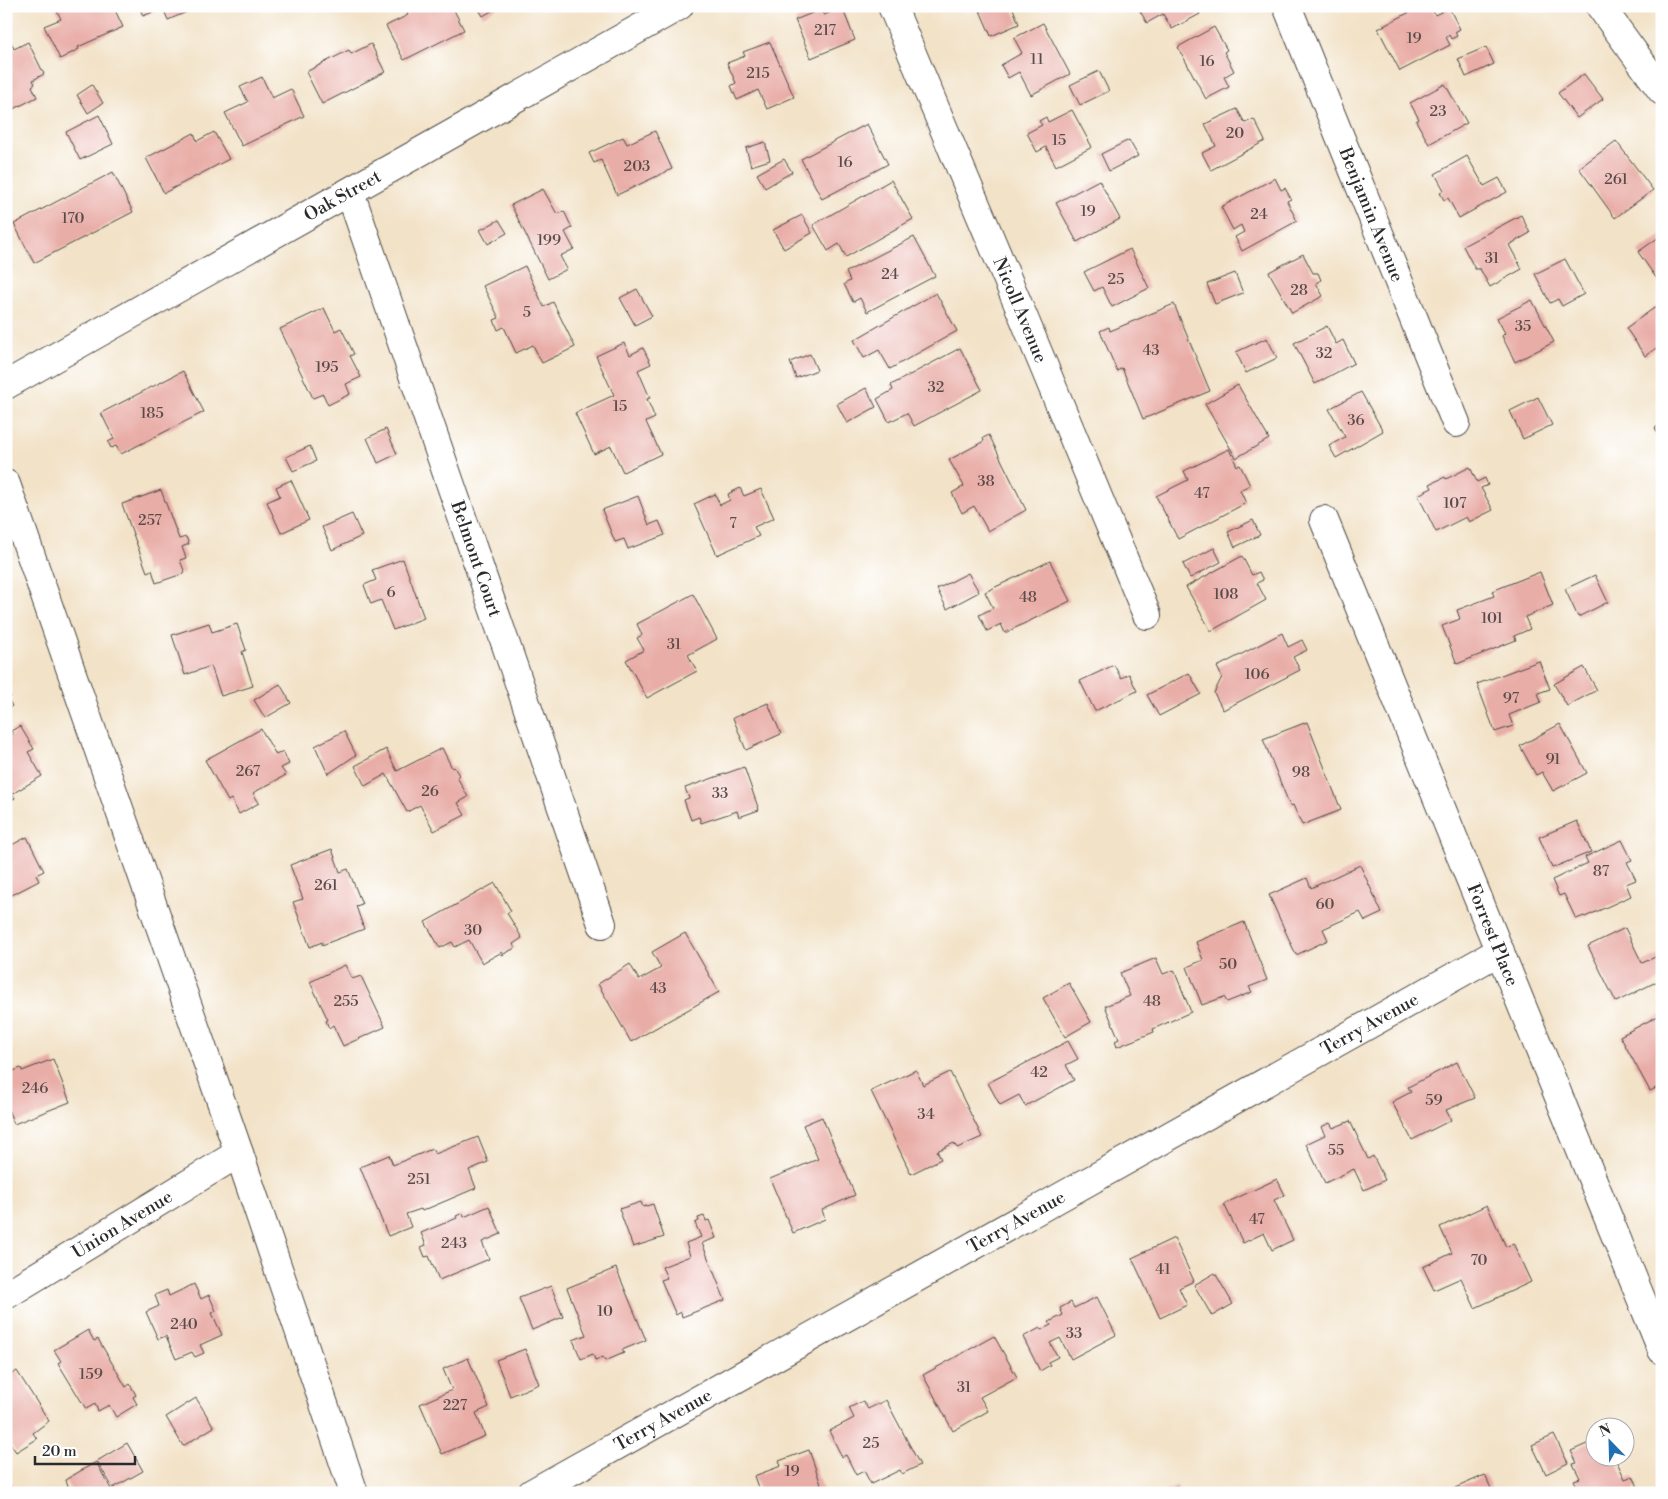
<svg xmlns="http://www.w3.org/2000/svg" width="1668" height="1499" font-family="'Libre Bodoni',serif">
<style>
.building{fill:#e9ada7}
.lines{fill:none;stroke-linecap:round;stroke-linejoin:round}
.minor-casing{stroke:#494642;stroke-width:30}
.secondary-casing{stroke:#494642;stroke-width:30}
.minor{stroke:#fff;stroke-width:28}
.secondary{stroke:#fff;stroke-width:28}
.labels{text-anchor:middle;stroke-width:4.5;stroke-linejoin:round;paint-order:stroke}
.number-label{font-size:15px;fill:#5a4c4a}
.street-label{font-size:18px;fill:#2b2b2b;stroke:#fff}
</style>
<rect width="100%" height="100%" fill="#fff"/>
<filter id="ink" filterUnits="userSpaceOnUse"><feTurbulence type="fractalNoise" baseFrequency=".02" numOctaves="2"/><feDisplacementMap in="SourceGraphic" scale="10" xChannelSelector="R" yChannelSelector="G"/><feConvolveMatrix kernelMatrix="1 2 1 2 8 2 1 2 1" color-interpolation-filters="sRGB"/></filter>
<filter id="wash" filterUnits="userSpaceOnUse"><feTurbulence type="fractalNoise" baseFrequency=".0096" numOctaves="4" result="noise"/><feDisplacementMap in="SourceGraphic" scale="20" xChannelSelector="R" yChannelSelector="G"/><feGaussianBlur stdDeviation="1.12" result="paint"/><feColorMatrix in="noise" values="0 0 0 0 0 0 0 0 0 0 0 0 0 0 0 0 0 1.4 0 .05"/><feComposite in="paint" operator="in"/></filter>
<g filter="url(#wash)">
<rect width="100%" height="100%" fill="#f2e2c7"/>
<g id="blocks">
<g class="building">
<path d="M63,6H113L123,27L78,47L79,49L60,59L44,26L61,19L56,9Z"/>
<path d="M139,6H188L189,11L168,20L163,8L143,16Z"/>
<path d="M403,6H452L464,30L404,60L386,26L408,15Z"/>
<path d="M477,6H500L483,16Z"/>
<path d="M978,6H1012L1019,24L991,36Z"/>
<path d="M1137,6H1196L1200,14L1172,29L1163,14L1147,23Z"/>
<path d="M1421,6H1430L1435,15L1449,8L1460,29L1455,32L1457,36L1451,39L1449,35L1446,37L1450,45L1400,71L1378,29Z"/>
<path d="M842,7L855,40L811,58L795,20L822,9L824,15Z"/>
<path d="M1043,23L1070,74L1031,95L1019,72L1008,78L1001,65L1022,53L1014,38Z"/>
<path d="M1214,27L1227,50L1224,52L1234,71L1224,77L1229,87L1206,99L1178,47Z"/>
<path d="M11,42L14,49L28,42L44,74L33,80L35,84L32,86L37,97L14,109L13,106L6,109V45Z"/>
<path d="M770,42L794,97L767,109L758,90L737,100L731,86L736,83L727,63L745,56L743,52Z"/>
<path d="M371,44L385,72L322,104L306,72L349,50L351,54Z"/>
<path d="M1486,47L1494,64L1466,77L1458,59Z"/>
<path d="M1099,71L1109,91L1080,105L1070,85Z"/>
<path d="M1584,74L1603,99L1577,118L1558,93Z"/>
<path d="M262,77L272,98L291,89L304,116L242,146L225,113L248,102L240,87Z"/>
<path d="M1445,84L1467,123L1429,144L1416,121L1419,119L1410,103Z"/>
<path d="M92,85L103,103L88,113L77,95Z"/>
<path d="M1237,109L1245,123L1254,119L1265,141L1211,170L1202,153L1216,146L1205,124Z"/>
<path d="M1072,110L1092,147L1056,166L1046,147L1037,152L1027,133L1042,125L1039,121L1046,117L1048,122Z"/>
<path d="M99,115L113,144L80,160L66,132Z"/>
<path d="M867,124L888,164L822,199L801,159Z"/>
<path d="M655,131L672,169L617,195L601,160L594,163L589,153L623,137L627,144Z"/>
<path d="M214,132L229,159L164,193L146,158L194,133L197,141Z"/>
<path d="M1129,140L1138,156L1109,171L1101,154Z"/>
<path d="M1616,141L1653,190L1615,218L1579,168Z"/>
<path d="M765,142L770,160L751,166L746,148Z"/>
<path d="M1467,156L1484,186L1499,178L1507,192L1459,218L1448,198L1444,200L1440,193L1444,190L1435,174Z"/>
<path d="M784,159L792,172L765,188L757,174Z"/>
<path d="M113,172L133,212L34,263L14,224Z"/>
<path d="M1275,178L1281,190L1285,188L1291,199L1287,201L1297,221L1242,251L1235,237L1244,232L1241,225L1233,230L1221,207Z"/>
<path d="M891,180L913,219L846,257L839,244L828,251L813,225Z"/>
<path d="M1099,180L1120,219L1077,242L1056,203Z"/>
<path d="M543,189L557,214L564,211L572,228L565,232L574,249L560,256L567,269L548,279L511,205Z"/>
<path d="M802,215L812,233L784,249L773,230Z"/>
<path d="M1521,215L1530,233L1509,245L1522,269L1490,287L1480,269H1475L1463,246Z"/>
<path d="M499,220L507,233L488,244L480,230Z"/>
<path d="M1662,235V286L1638,252Z"/>
<path d="M914,237L935,276L867,312L860,298L853,302L844,284L850,281L846,272Z"/>
<path d="M1130,249L1149,288L1112,307L1102,287L1094,291L1084,272Z"/>
<path d="M1303,254L1313,273H1318L1321,280L1316,283L1323,296L1292,313L1269,272Z"/>
<path d="M1565,259L1584,294L1562,306L1558,299L1550,303L1535,274Z"/>
<path d="M525,266L544,307L553,302L575,347L542,363L533,345L516,353L504,327L498,330L494,320L499,318L483,286Z"/>
<path d="M1235,273L1243,293L1215,304L1207,284Z"/>
<path d="M637,289L652,316L635,325L620,298Z"/>
<path d="M936,293L957,331L890,369L879,350L864,358L854,340Z"/>
<path d="M1532,300L1554,342L1515,362L1502,336L1505,333L1497,318Z"/>
<path d="M1174,304L1210,391L1143,419L1122,368L1117,371L1100,331L1109,327L1110,331Z"/>
<path d="M1657,306L1662,312V344L1645,356L1626,328Z"/>
<path d="M324,308L335,331L341,328L354,354L350,356L361,377L346,384L350,394L328,405L323,394L313,398L280,329Z"/>
<path d="M1327,326L1336,344L1343,340L1354,363L1315,384L1294,343Z"/>
<path d="M1267,338L1277,358L1246,373L1236,352Z"/>
<path d="M624,343L630,355L643,348L651,364L638,370L650,398L647,399L655,418L646,422L661,454L623,472L611,446L594,454L575,413L614,395L596,356Z"/>
<path d="M960,348L982,390L914,426L907,413L889,422L877,399L893,390L891,385Z"/>
<path d="M810,354L817,370L796,378L790,362Z"/>
<path d="M183,371L204,412L121,454L116,446L111,448L108,442L114,439L101,413Z"/>
<path d="M1238,385L1269,439L1236,458L1205,404Z"/>
<path d="M866,388L876,407L847,423L837,404Z"/>
<path d="M1361,392L1383,431L1336,458L1329,446L1345,437L1329,409Z"/>
<path d="M1538,397L1552,425L1523,439L1510,411Z"/>
<path d="M1662,424V440L1655,428Z"/>
<path d="M386,429L397,454L378,463L367,438Z"/>
<path d="M989,435L1026,510L988,531L974,506L962,513L952,493L964,486L949,460L984,441L983,438Z"/>
<path d="M310,446L316,461L293,471L286,457Z"/>
<path d="M1229,449L1237,466L1240,465L1250,485L1240,490L1246,503L1178,539L1156,496L1188,480L1184,471Z"/>
<path d="M1470,467L1477,482L1485,478L1488,485L1481,488L1493,510L1469,522L1466,517L1436,532L1418,495L1432,488L1430,484L1445,477L1446,479Z"/>
<path d="M291,480L309,520L281,533L267,502L280,496L276,487Z"/>
<path d="M740,488L744,496L761,489L774,518L754,527L759,536L717,555L694,504L715,494L720,505L730,500L728,494Z"/>
<path d="M161,490L179,539L186,537L189,544L182,547L186,558L180,560L185,573L156,583L152,570L147,572L122,504Z"/>
<path d="M638,496L649,525L659,521L665,535L628,549L624,539L615,542L602,510Z"/>
<path d="M352,514L362,536L332,550L322,527Z"/>
<path d="M1253,520L1260,535L1235,547L1228,532Z"/>
<path d="M1214,548L1221,562L1190,578L1183,564Z"/>
<path d="M1242,556L1252,575L1259,572L1263,580L1257,583L1266,600L1211,631L1186,587Z"/>
<path d="M403,559L424,618L393,630L381,600L371,604L364,585L376,580L372,570Z"/>
<path d="M1050,561L1070,601L1005,633L1001,624L987,631L979,615L993,608L985,592Z"/>
<path d="M1540,572L1553,605L1525,617L1530,629L1514,636L1516,640L1457,664L1442,626L1460,619L1457,610L1494,596L1492,591Z"/>
<path d="M968,573L979,592L947,609L937,589Z"/>
<path d="M1595,575L1608,602L1578,617L1565,589Z"/>
<path d="M693,594L717,639L688,655L697,671L647,698L626,660L644,650L637,638L642,635L637,624Z"/>
<path d="M209,623L212,632L237,624L246,650L242,652L253,686L221,696L211,666L185,675L172,635Z"/>
<path d="M1282,633L1288,647L1302,640L1307,650L1293,657L1300,670L1223,710L1214,693L1222,677L1217,667Z"/>
<path d="M1539,661L1550,689L1538,693L1541,702L1509,715L1513,726L1495,732L1477,684Z"/>
<path d="M1114,665L1121,678L1129,674L1137,691L1095,711L1080,681Z"/>
<path d="M1584,667L1597,690L1567,706L1554,684Z"/>
<path d="M1189,673L1201,694L1159,716L1147,695Z"/>
<path d="M280,684L291,703L265,718L254,700Z"/>
<path d="M6,689L11,697L8,699L12,706L6,710Z"/>
<path d="M768,703L781,734L746,750L733,718Z"/>
<path d="M1307,722L1341,810L1302,825L1293,805L1290,806L1263,739Z"/>
<path d="M1560,724L1587,773L1553,791L1542,772L1536,775L1520,746Z"/>
<path d="M20,726L34,749L28,752L42,776L12,794L15,798L6,803V738L13,734L11,731Z"/>
<path d="M261,729L276,755L283,751L289,764L281,768L286,775L253,793L259,803L239,814L231,799L228,801L205,760Z"/>
<path d="M344,731L356,755L328,774L315,746Z"/>
<path d="M442,748L452,768L454,767L459,775L457,777L468,797L458,803L465,815L434,831L420,805L407,812L386,774L365,786L355,766L386,749L397,771Z"/>
<path d="M744,767L759,810L739,817L737,811L701,823L699,817L691,820L684,800L689,798L685,788Z"/>
<path d="M1577,821L1591,852L1552,868L1539,837Z"/>
<path d="M27,837L44,871L36,875L39,881L6,898V848Z"/>
<path d="M1622,840L1632,860L1627,862L1636,880L1626,884L1631,896L1585,917L1584,916L1576,919L1564,894L1559,896L1552,880L1588,863L1585,857Z"/>
<path d="M332,849L340,872L348,869L362,904L356,906L364,929L322,945V942L310,947L293,902L303,899L290,865Z"/>
<path d="M1360,865L1382,913L1365,921L1360,912L1323,929L1328,940L1296,955L1269,895L1307,878L1311,888Z"/>
<path d="M495,883L511,911L507,913L522,938L513,944L515,948L502,955V952L482,963L469,940L455,947L452,942L440,948L425,922Z"/>
<path d="M1244,922L1267,980L1249,987L1252,992L1227,1002L1224,997L1202,1005L1187,967L1203,960L1196,942Z"/>
<path d="M1625,928L1642,963L1662,954V979L1616,1002L1588,946Z"/>
<path d="M685,933L719,992L631,1042L598,984L630,964L639,980L661,968L652,952Z"/>
<path d="M1156,958L1163,974L1174,970L1191,1012L1153,1029L1154,1032L1117,1047L1115,1041L1119,1039L1105,1006L1130,996L1120,973Z"/>
<path d="M345,965L352,979L361,976L385,1027L343,1046L333,1025L329,1028L326,1021L328,1020L310,982Z"/>
<path d="M1069,983L1091,1022L1065,1037L1043,998Z"/>
<path d="M1662,1014V1085L1650,1091L1620,1036Z"/>
<path d="M1068,1041L1078,1059L1066,1065L1074,1080L1025,1106L1019,1095L1000,1105L988,1083Z"/>
<path d="M53,1059L70,1102L14,1124L6,1105V1074L21,1068L22,1071Z"/>
<path d="M1457,1062L1475,1098L1446,1110L1451,1120L1412,1140L1392,1102L1411,1092L1408,1087Z"/>
<path d="M916,1070L923,1085L950,1072L982,1137L957,1148L954,1143L937,1151L941,1159L911,1174L871,1091Z"/>
<path d="M822,1117L855,1195L822,1210L825,1219L793,1233L770,1179L818,1159L803,1125Z"/>
<path d="M1350,1121L1368,1159L1373,1156L1385,1180L1364,1190L1354,1169L1325,1183L1306,1144L1325,1135L1321,1127L1330,1123L1333,1128Z"/>
<path d="M478,1137L488,1162L469,1170L476,1188L422,1211L421,1209L406,1214L411,1227L388,1236L360,1167L389,1155L393,1165L432,1149L435,1154Z"/>
<path d="M1277,1179L1285,1195L1274,1200L1293,1240L1272,1250L1264,1233L1243,1243L1224,1204Z"/>
<path d="M641,1202L643,1207L653,1204L664,1237L633,1247L619,1209Z"/>
<path d="M1487,1205L1506,1247L1513,1243L1531,1282L1475,1308L1461,1278L1434,1290L1423,1267L1452,1253L1440,1227Z"/>
<path d="M489,1206L501,1234L482,1242L489,1259L439,1280L429,1256L425,1257L421,1247L426,1245L421,1233L457,1218L456,1216L463,1213L464,1217Z"/>
<path d="M704,1216L706,1221L709,1220L716,1238L702,1243L725,1300L682,1317L681,1312L676,1315L661,1280L667,1278L662,1267L690,1256L686,1243L701,1237L695,1223L699,1221L698,1218Z"/>
<path d="M1174,1238L1194,1281L1179,1288L1187,1305L1160,1318L1132,1258Z"/>
<path d="M616,1268L646,1340L622,1350L624,1353L605,1361L603,1357L595,1360L593,1354L581,1359L573,1340L586,1335L567,1288Z"/>
<path d="M1215,1273L1233,1304L1212,1316L1194,1285Z"/>
<path d="M194,1284L201,1299L209,1295L216,1311L212,1313L222,1335L200,1345L204,1353L195,1357L192,1352L176,1359L166,1336L158,1339L146,1312L159,1306L155,1295L167,1290L169,1296Z"/>
<path d="M551,1286L563,1317L532,1330L519,1298Z"/>
<path d="M1097,1297L1116,1335L1071,1359L1060,1338L1050,1343L1058,1357L1048,1362L1050,1365L1040,1371L1023,1337L1040,1328L1041,1330L1051,1325L1049,1322L1063,1315L1060,1308L1071,1302L1074,1308Z"/>
<path d="M88,1330L94,1341L98,1339L126,1387L130,1384L136,1395L133,1397L137,1404L116,1417L109,1405L98,1411L95,1404L86,1409L58,1363L61,1361L54,1350Z"/>
<path d="M994,1336L1017,1377L980,1397L988,1411L953,1431L923,1375Z"/>
<path d="M525,1349L539,1384L510,1396L496,1360Z"/>
<path d="M468,1358L489,1407L476,1413L485,1436L442,1454L420,1404L452,1390L443,1369Z"/>
<path d="M17,1371L49,1421L33,1433L37,1439L16,1452L6,1437V1377Z"/>
<path d="M196,1398L214,1427L183,1446L166,1417Z"/>
<path d="M886,1400L920,1465L902,1474L900,1470L871,1484L864,1471L856,1475L846,1455L842,1457L829,1431L854,1418L849,1408L863,1401L868,1409Z"/>
<path d="M1554,1435L1568,1463L1546,1474L1532,1445Z"/>
<path d="M1596,1440V1456H1614L1625,1479L1633,1476L1638,1487L1634,1489L1636,1493H1580L1574,1480L1580,1478L1573,1464L1577,1463L1571,1451Z"/>
<path d="M127,1443L143,1471L113,1488L97,1461Z"/>
<path d="M809,1450L824,1493H760L754,1476L781,1466L779,1461Z"/>
<path d="M96,1462L111,1489L104,1493H72L65,1480Z"/>
<path d="M1485,1475L1493,1493H1457L1455,1488Z"/>
<path d="M6,1479L14,1492L12,1493H6Z"/>
<path d="M1177,1486L1180,1493H1161Z"/>
</g>
</g>
</g>
<g filter="url(#ink)">
<use href="#blocks" fill-opacity="0" stroke="#494642" stroke-width="1"/>
<g class="lines">
<g class="minor-casing">
<g id="minor">
<path id="s1" d="M892,6L1023,316L1147,615"/>
<path id="s2" d="M1287,6L1456,423"/>
<path d="M1600,6L1662,91"/>
<path id="s3" d="M350,192L602,924"/>
<path id="s4" d="M1324,520L1662,1350"/>
<path id="s5" d="M6,1295L239,1153"/>
<path id="s6" d="M532,1493L1500,951"/>
</g>
</g>
<g class="secondary-casing">
<g id="secondary">
<path id="s7" d="M6,385L679,6"/>
<path d="M6,484L239,1153L354,1493"/>
</g>
</g>
<use href="#minor" class="minor"/>
<use href="#secondary" class="secondary"/>
</g>
</g>
<g class="labels">
<g class="number-label">
<text x="825" y="35">217</text>
<text x="1414" y="43">19</text>
<text x="1037" y="64">11</text>
<text x="1207" y="66">16</text>
<text x="758" y="78">215</text>
<text x="1438" y="116">23</text>
<text x="1235" y="138">20</text>
<text x="1059" y="145">15</text>
<text x="845" y="167">16</text>
<text x="637" y="171">203</text>
<text x="1616" y="184">261</text>
<text x="1088" y="216">19</text>
<text x="1259" y="219">24</text>
<text x="73" y="223">170</text>
<text x="549" y="245">199</text>
<text x="1492" y="263">31</text>
<text x="890" y="279">24</text>
<text x="1116" y="284">25</text>
<text x="1299" y="295">28</text>
<text x="527" y="317">5</text>
<text x="1523" y="331">35</text>
<text x="1151" y="355">43</text>
<text x="1324" y="358">32</text>
<text x="327" y="372">195</text>
<text x="936" y="392">32</text>
<text x="620" y="411">15</text>
<text x="152" y="418">185</text>
<text x="1356" y="425">36</text>
<text x="986" y="486">38</text>
<text x="1202" y="498">47</text>
<text x="1455" y="508">107</text>
<text x="150" y="525">257</text>
<text x="733" y="528">7</text>
<text x="391" y="597">6</text>
<text x="1226" y="599">108</text>
<text x="1028" y="602">48</text>
<text x="1492" y="623">101</text>
<text x="674" y="649">31</text>
<text x="1257" y="679">106</text>
<text x="1511" y="703">97</text>
<text x="1553" y="764">91</text>
<text x="248" y="776">267</text>
<text x="1301" y="777">98</text>
<text x="430" y="796">26</text>
<text x="720" y="798">33</text>
<text x="1601" y="876">87</text>
<text x="326" y="890">261</text>
<text x="1325" y="909">60</text>
<text x="473" y="935">30</text>
<text x="1228" y="969">50</text>
<text x="658" y="993">43</text>
<text x="346" y="1006">255</text>
<text x="1152" y="1006">48</text>
<text x="1039" y="1077">42</text>
<text x="35" y="1093">246</text>
<text x="1434" y="1105">59</text>
<text x="926" y="1119">34</text>
<text x="1336" y="1155">55</text>
<text x="419" y="1184">251</text>
<text x="1257" y="1224">47</text>
<text x="454" y="1248">243</text>
<text x="1479" y="1265">70</text>
<text x="1163" y="1274">41</text>
<text x="605" y="1316">10</text>
<text x="184" y="1329">240</text>
<text x="1074" y="1338">33</text>
<text x="91" y="1379">159</text>
<text x="964" y="1392">31</text>
<text x="455" y="1410">227</text>
<text x="871" y="1448">25</text>
<text x="792" y="1476">19</text>
</g>
<g class="street-label">
<text dy="6" stroke="none"><textPath href="#s7" startOffset="386">Oak Street</textPath></text>
<text dy="6" stroke="none"><textPath href="#s2" startOffset="225">Benjamin Avenue</textPath></text>
<text dy="6" stroke="none"><textPath href="#s1" startOffset="330">Nicoll Avenue</textPath></text>
<text dy="6" stroke="none"><textPath href="#s3" startOffset="388">Belmont Court</textPath></text>
<text dy="6" stroke="none"><textPath href="#s4" startOffset="448">Forrest Place</textPath></text>
<text dy="6" stroke="none"><textPath href="#s6" startOffset="960">Terry Avenue</textPath></text>
<text dy="6" stroke="none"><textPath href="#s6" startOffset="555">Terry Avenue</textPath></text>
<text dy="6" stroke="none"><textPath href="#s5" startOffset="136">Union Avenue</textPath></text>
<text dy="6" stroke="none"><textPath href="#s6" startOffset="150">Terry Avenue</textPath></text>
</g>
</g>
<rect width="1668" height="1499" fill="none" stroke="#fff" stroke-width="25"/>
<g transform="translate(1610 1442) rotate(337)"><circle r="24" fill="#ffffff" stroke="#aaaaaa"/>
<path d="M0-4L9 19L0 12L-9 19Z" fill="#1f6fb2"/>
<text y="-8" font-size="14" font-weight="bold" text-anchor="middle" fill="#2b2b2b">N</text>
</g>
<path d="M35 1456v8h100v-8" fill="none" stroke="#2b2b2b" stroke-width="2.5"/>
<text x="42" y="1456" font-size="15" fill="#2b2b2b" stroke="#ffffff" stroke-width="4" paint-order="stroke">20 m</text>
</svg>
